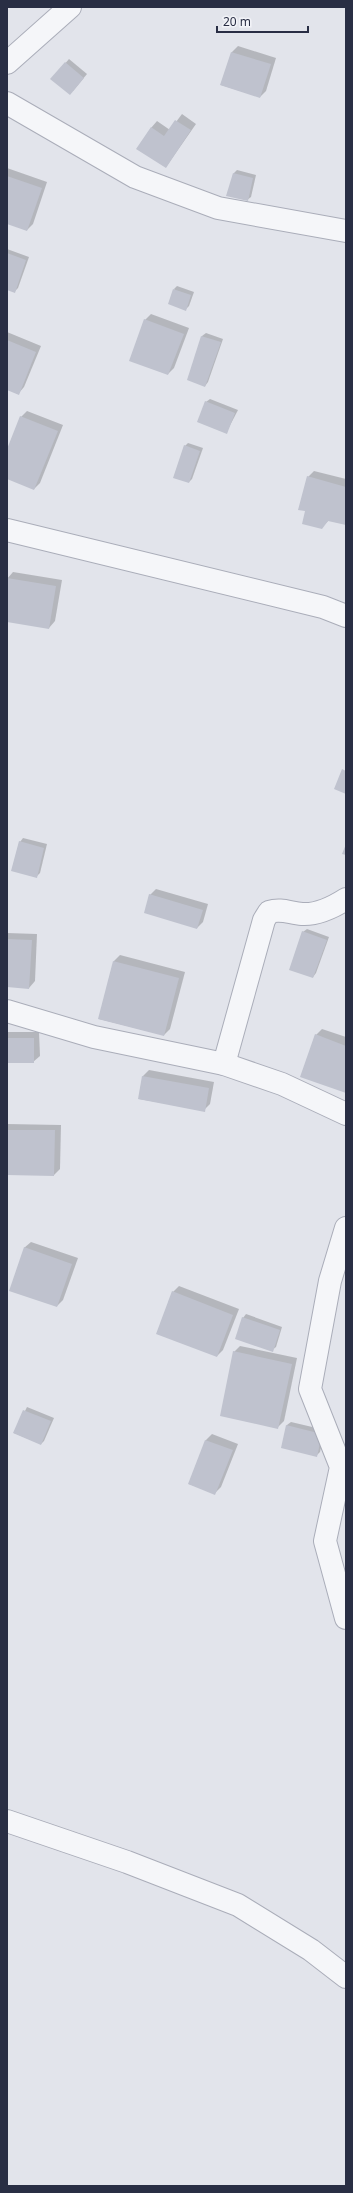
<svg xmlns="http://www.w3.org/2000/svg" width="353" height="2193" font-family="'Noto Sans',sans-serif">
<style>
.shadow{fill:#0003}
.building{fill:#bfc2ce}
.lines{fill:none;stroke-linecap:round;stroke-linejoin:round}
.minor-casing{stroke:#aaadb9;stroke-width:24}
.minor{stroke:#f5f6f9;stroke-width:22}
</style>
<rect width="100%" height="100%" fill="#e2e4eb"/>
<g class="shadow">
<path d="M238,46L276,58L266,91L260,97L221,85L232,52Z"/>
<path d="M69,59L87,74L73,91L52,79Z"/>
<path d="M182,114L196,124L166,167L151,128L157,121L170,130Z"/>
<path d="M7,168L47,182L33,224L27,230L7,223Z"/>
<path d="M237,170L256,175L251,197L247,200L228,195L234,173Z"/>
<path d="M7,249L29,257L18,288L15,291L7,289Z"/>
<path d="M177,286L194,292L189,306L186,309L174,289Z"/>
<path d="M151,314L189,328L174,368L168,374L145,320Z"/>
<path d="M7,332L41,346L24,387L18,394L7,389Z"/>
<path d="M206,333L223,339L208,382L205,386L202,336Z"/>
<path d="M210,399L238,410L226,433L206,402Z"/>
<path d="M27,411L63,425L40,483L34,489L7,478V451L21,417Z"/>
<path d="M188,443L203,448L192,479L189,482L185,446Z"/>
<path d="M314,471L346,479V524L329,520L322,527L306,510L308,477Z"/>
<path d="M13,572L62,580L55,621L49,628L7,621V579Z"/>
<path d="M23,838L47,844L40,873L36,877L20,842Z"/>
<path d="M156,889L208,904L203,922L197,928L150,895Z"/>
<path d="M307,929L329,937L316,973L313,977L303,932Z"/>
<path d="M7,933L37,934L35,981L29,988L7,986Z"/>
<path d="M120,955L185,972L170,1029L164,1035L99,1019L114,961Z"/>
<path d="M322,1029L346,1037V1092L316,1035Z"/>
<path d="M7,1032H39L40,1056L33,1062H7Z"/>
<path d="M149,1070L214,1082L210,1104L204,1110L139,1099L143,1076Z"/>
<path d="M7,1124L61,1125L60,1169L54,1175L7,1174Z"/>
<path d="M31,1242L78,1258L63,1300L57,1306L24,1248Z"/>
<path d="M179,1286L239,1309L223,1350L217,1356L173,1292Z"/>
<path d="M246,1314L282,1327L276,1347L272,1350L243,1318Z"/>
<path d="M240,1346L297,1358L284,1421L278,1427L234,1352Z"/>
<path d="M27,1407L54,1418L44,1441L41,1444L14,1433Z"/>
<path d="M291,1422L325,1430L320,1452L316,1456L282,1447L287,1425Z"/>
<path d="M212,1434L238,1444L221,1487L215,1493L189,1484L206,1440Z"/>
</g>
<g class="building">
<path d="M231,52L271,64L260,98L220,85Z"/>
<path d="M65,62L84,78L70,95L50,79Z"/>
<path d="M175,120L191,130L166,168L136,149L151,127L164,136Z"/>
<path d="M233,173L253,178L248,201L226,196Z"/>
<path d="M7,176L42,188L27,231L7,224Z"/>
<path d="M7,253L26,260L15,293L7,290Z"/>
<path d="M173,289L191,295L186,311L168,304Z"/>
<path d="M144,319L184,334L168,375L129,361Z"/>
<path d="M201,336L221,342L205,387L187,380Z"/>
<path d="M7,340L36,352L19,395L7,390Z"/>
<path d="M205,401L235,413L227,434L197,422Z"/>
<path d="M20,416L58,431L34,490L7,479V449Z"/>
<path d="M184,445L200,451L189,483L173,478Z"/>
<path d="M307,476L346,487V525L328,521L322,529L302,524L305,511L298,510Z"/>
<path d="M7,578L56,586L49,629L7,622Z"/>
<path d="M342,769L346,771V794L334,789Z"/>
<path d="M19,841L44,848L37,878L11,871Z"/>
<path d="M346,844V855L342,854Z"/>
<path d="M149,894L203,910L197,929L144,913Z"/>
<path d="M302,931L327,940L313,978L289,970Z"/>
<path d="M7,939L32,940L29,989L7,987Z"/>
<path d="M113,961L179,978L164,1036L98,1019Z"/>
<path d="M315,1034L346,1046V1093L300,1077Z"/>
<rect x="7" y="1038" width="27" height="25"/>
<path d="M142,1076L209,1088L205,1112L138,1099Z"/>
<path d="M7,1130H55L54,1176L7,1175Z"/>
<path d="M24,1247L72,1264L57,1307L9,1291Z"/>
<path d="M172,1291L233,1315L217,1357L156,1334Z"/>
<path d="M242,1317L280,1330L273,1352L235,1339Z"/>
<path d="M233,1351L292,1364L278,1429L220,1416Z"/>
<path d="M23,1410L51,1421L41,1445L13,1433Z"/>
<path d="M286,1425L322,1434L317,1457L281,1448Z"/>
<path d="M205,1440L233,1450L215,1495L188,1484Z"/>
</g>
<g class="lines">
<g class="minor-casing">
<g id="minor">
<path d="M7,63L70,7"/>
<path d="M7,103L135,177L218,208L346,231"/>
<path d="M7,530L323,607L346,616"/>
<path d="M7,1011L94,1037L224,1064L282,1084L346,1114"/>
<path d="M224,1064L264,920L269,912C281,908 290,913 302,914C317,915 335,906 346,899"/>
<path d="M346,1228L330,1281L310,1389L341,1467L325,1541L346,1618"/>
<path d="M7,1821L127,1862L238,1905L311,1950L346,1977"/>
</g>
</g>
<use href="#minor" class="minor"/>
</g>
<rect width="353" height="2193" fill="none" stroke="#292e44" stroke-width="16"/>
<path d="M217 26v6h91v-6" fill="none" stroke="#292e44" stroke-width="2"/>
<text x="223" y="26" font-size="12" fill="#292e44" stroke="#f2f3f8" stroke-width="3" paint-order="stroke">20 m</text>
</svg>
